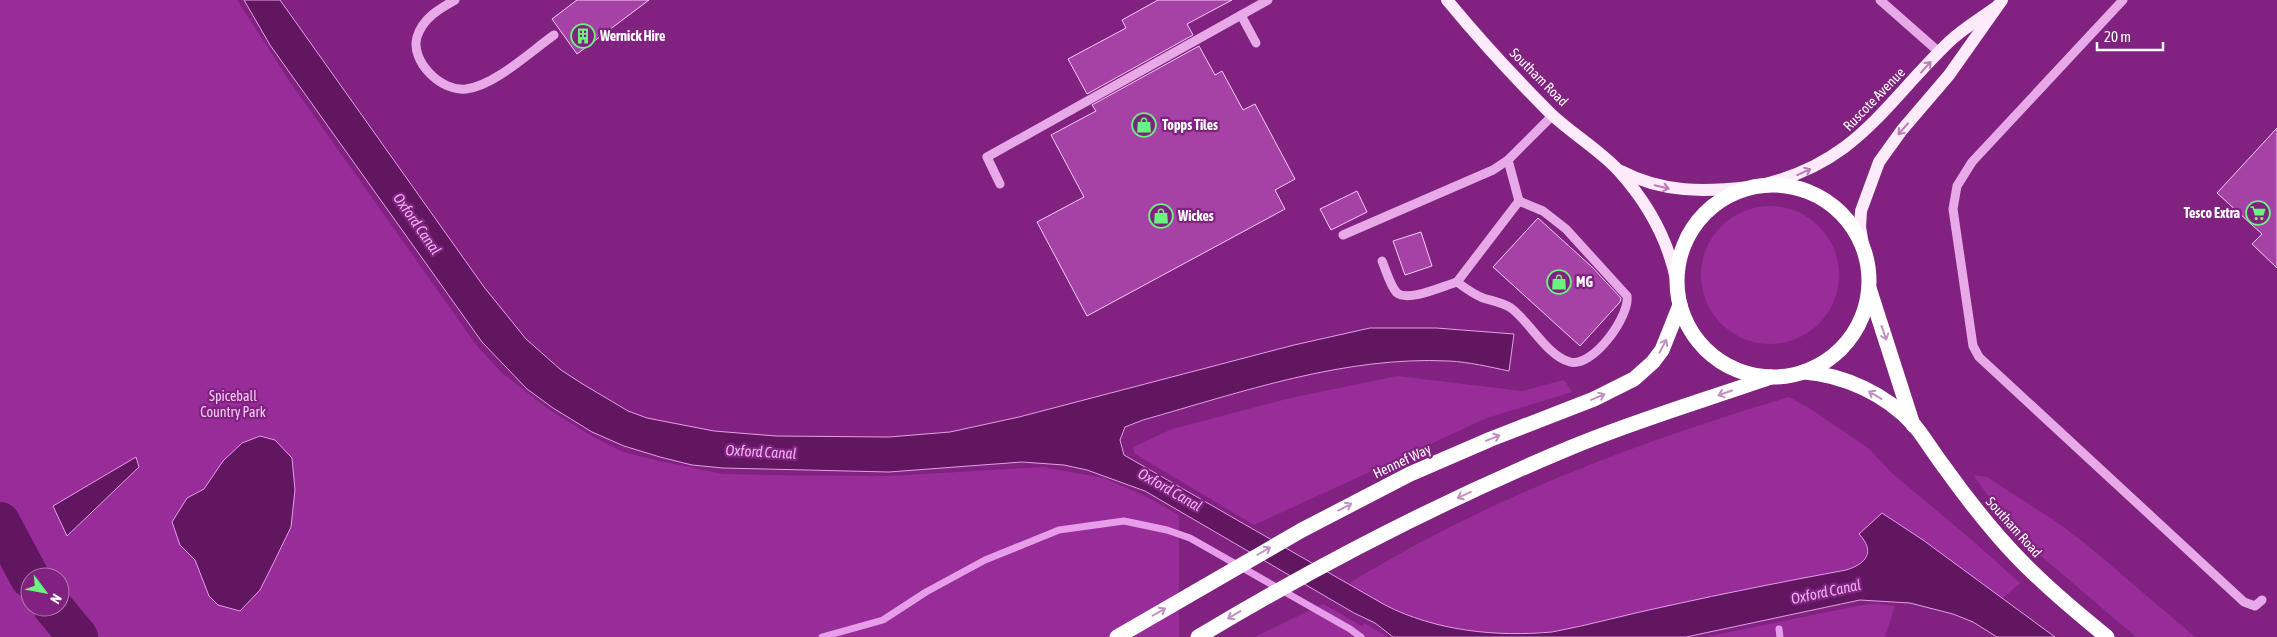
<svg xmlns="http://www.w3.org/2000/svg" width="2277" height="637" font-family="'Asap Condensed',sans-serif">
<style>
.green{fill:#982c99;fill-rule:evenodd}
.water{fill:#611760;stroke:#e79de9}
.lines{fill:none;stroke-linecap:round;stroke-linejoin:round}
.stream{stroke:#e79de9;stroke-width:7}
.river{stroke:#611760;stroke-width:40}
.building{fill:#a642a6;stroke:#f5ccf6}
.minor{stroke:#e7a9e7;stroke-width:9}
.major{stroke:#fdebfc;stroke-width:12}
.highway{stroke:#fff;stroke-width:15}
.oneway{stroke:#b97cb8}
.oneway2{stroke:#c090c0}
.labels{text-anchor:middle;stroke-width:4.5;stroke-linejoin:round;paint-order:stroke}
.poi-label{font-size:14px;font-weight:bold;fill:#fff;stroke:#812280;text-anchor:start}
.street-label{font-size:14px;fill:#fff;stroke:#812280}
.park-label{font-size:14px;fill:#f5ccf6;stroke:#812280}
.water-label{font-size:15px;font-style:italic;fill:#eeb4ef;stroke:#812280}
</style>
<rect width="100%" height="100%" fill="#812280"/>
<g class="green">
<path d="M0,0H237L290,82L477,346L502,373L551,411L590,435L623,452L659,461L723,474L771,475L888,476L1042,467L1104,478L1143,495L1179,515V637H0ZM30,577H60V607H30Z"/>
<circle cx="1770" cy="275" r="69"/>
<path d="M1397,376L1522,391L1564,380L1572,392L1487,418L1254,525L1135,454L1133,447L1172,429L1286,399Z"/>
<path d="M1789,397L1809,408L1868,448L1893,474L1973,541L2020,583L2002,599L1923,540L1903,528L1866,541C1868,551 1866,557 1860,566L1551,632L1493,635L1421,621L1385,605L1348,584C1484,500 1636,442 1789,397Z"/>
<path d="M1973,475L1987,477L2058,523L2086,544L2195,637H2136L2034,550L2001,513Z"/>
<path d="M1323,604L1362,626L1364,623L1388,637H1255Z"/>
<path d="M1878,604L1895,606L1885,637H1705L1862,605Z"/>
</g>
<g class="water">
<path d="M244,0H280L484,287L526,339L561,370L581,383L628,411L647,418L714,431L776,436L889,437L950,432L1019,417L1294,345L1370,328H1436L1514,334L1509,371C1490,367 1469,362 1449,361C1344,356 1242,392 1143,420L1125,427L1120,440L1124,455L1385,605C1436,631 1496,637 1552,632C1590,625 1628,614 1667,606C1726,593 1786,581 1846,570C1866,564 1876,552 1859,534L1882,513L1923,540L2055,637H1997L1973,622L1953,614L1910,603L1860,600L1686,637H1393L1375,623L1354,613L1145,491L1087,470L1064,465L1022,462L889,472L723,468L692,465L660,457L624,446L592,432L553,408L527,389L482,342L270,45Z"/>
<path d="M260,436L275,440L292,458L295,490L291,527L274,562L260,590L240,611L218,605L209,596L195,560L180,545L172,522L187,498L204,489L223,461L242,443Z"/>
<path d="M136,457L139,467L67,536L53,506Z"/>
</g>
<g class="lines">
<g class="stream">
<path d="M1779,629L1780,637"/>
<path d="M822,637L883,620L926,592L985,560L1059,530L1124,521L1167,530L1190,538L1350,629L1361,637"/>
</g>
<g class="river">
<path d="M0,522L30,578"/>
<path d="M53,607L78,637"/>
</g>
</g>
<g class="building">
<path d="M577,0H649L577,54L552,19Z"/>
<path d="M1158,0H1232L1187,24L1193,35L1087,94L1068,59L1126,28L1122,20Z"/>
<path d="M1199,46L1215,75L1222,71L1243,110L1255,104L1295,179L1275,190L1285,209L1087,316L1037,222L1084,197L1051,135L1096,111L1092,105Z"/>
<path d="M2277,128V268L2252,244L2262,234L2217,193Z"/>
<path d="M1357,191L1367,212L1331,230L1320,209Z"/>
<path d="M1538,218L1592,267L1621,298L1620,302L1580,346L1493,267Z"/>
<path d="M1421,232L1432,266L1405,275L1393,241Z"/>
</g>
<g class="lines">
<g class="minor">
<path d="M455,0C439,9 423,18 417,37C410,61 441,92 466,89C494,86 530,52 554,35"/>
<path d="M1880,0L1939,52"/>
<path d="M2123,0L1972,162L1957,186L1953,209L1973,346L1979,357L2244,602L2255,606L2262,600"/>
<path d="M1241,15L1256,43"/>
<path d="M1508,160L1519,201L1543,211L1566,229L1627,296C1630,316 1593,368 1570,362C1547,356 1530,322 1511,308C1502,302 1493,301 1483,298C1473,294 1465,288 1457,282L1519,201"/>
<path d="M1000,184L987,157L1268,0"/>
<path d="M1343,235L1493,170L1508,160L1553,115"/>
<path d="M1382,261C1386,270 1390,286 1397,293C1409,302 1443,286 1457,282"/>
</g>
<g class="major">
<path d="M1447,0C1480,40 1514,77 1550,113C1571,133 1598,149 1618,170C1647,202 1669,241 1677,284"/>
<path d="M1621,171C1663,193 1704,192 1750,187"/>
<path d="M1757,186C1857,164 1883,105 1950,41C1964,28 1981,18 1996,7"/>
<path d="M1864,250L1860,227L1861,211L1879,162L1902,130L1949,75L2002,0"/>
</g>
<g class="highway">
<circle cx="1773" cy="281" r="96"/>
<path d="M1869,288L1913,425"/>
<path d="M1804,372C1844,375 1886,394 1914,425C1925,438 1934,454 1945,468C1962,492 1980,515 1999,537C2031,574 2069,606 2107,637"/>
<path d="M1117,637L1302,530L1410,474L1491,439L1594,399L1634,379L1653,362L1662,350L1680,305"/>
<path d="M1198,637C1318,565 1442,501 1572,447C1637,420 1705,400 1771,377"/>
</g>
</g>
<defs><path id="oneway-shaft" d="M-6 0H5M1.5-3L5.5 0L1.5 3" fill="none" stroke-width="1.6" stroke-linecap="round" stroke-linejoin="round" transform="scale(1.25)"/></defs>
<g class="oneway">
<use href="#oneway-shaft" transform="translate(1926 67) rotate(-48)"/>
<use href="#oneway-shaft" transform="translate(1903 129) rotate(131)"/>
<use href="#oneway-shaft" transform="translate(1804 172) rotate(-24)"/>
<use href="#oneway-shaft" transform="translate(1662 187) rotate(13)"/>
</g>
<g class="oneway2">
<use href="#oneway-shaft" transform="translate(1884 333) rotate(71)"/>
<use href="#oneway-shaft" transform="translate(1663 346) rotate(-62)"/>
<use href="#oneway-shaft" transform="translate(1725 393) rotate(161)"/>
<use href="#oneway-shaft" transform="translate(1875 395) rotate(-149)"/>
<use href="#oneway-shaft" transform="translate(1598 397) rotate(-23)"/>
<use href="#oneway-shaft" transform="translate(1493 438) rotate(-22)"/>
<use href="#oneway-shaft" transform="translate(1464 495) rotate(155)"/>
<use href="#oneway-shaft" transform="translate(1345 507) rotate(-28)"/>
<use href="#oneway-shaft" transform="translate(1264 551) rotate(-30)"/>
<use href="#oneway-shaft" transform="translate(1159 612) rotate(-30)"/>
<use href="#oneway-shaft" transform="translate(1234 615) rotate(149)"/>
</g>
<defs>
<g id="building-ring" transform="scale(1.25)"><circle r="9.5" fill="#812280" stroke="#6bf380" stroke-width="1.5"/><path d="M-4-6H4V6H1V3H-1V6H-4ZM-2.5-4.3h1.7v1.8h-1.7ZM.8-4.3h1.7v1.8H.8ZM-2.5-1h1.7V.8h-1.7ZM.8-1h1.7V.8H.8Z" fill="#6bf380"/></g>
<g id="shop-ring" transform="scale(1.25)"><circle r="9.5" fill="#812280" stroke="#6bf380" stroke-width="1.5"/><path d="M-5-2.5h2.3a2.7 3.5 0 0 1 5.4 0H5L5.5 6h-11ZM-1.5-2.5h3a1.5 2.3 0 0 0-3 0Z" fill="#6bf380"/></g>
<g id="supermarket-ring" transform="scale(1.25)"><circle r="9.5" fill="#812280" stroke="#6bf380" stroke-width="1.5"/><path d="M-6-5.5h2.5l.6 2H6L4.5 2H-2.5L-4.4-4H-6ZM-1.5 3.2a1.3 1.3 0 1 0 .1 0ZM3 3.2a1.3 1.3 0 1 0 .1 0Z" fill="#6bf380"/></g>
</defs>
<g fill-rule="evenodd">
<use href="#building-ring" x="583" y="36"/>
<use href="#shop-ring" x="1144" y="125"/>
<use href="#supermarket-ring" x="2258" y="213"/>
<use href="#shop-ring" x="1161" y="216"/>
<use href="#shop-ring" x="1559" y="282"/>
</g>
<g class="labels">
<g class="poi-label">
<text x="600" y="41">Wernick Hire</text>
<text x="1162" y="130">Topps Tiles</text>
<text x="2240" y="218" text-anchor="end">Tesco Extra</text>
<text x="1178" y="221">Wickes</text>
<text x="1576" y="287">MG</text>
</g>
<g class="street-label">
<text transform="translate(1539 77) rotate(45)" y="5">Southam Road</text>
<text transform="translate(1874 99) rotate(-46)" y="5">Ruscote Avenue</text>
<text transform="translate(1402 461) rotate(-25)" y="5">Hennef Way</text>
<text transform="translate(2014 527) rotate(48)" y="5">Southam Road</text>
</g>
<g class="park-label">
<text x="233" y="401">Spiceball<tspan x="233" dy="16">Country Park</tspan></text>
</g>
<g class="water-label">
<text transform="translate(417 224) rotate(55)" y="5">Oxford Canal</text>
<text transform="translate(761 452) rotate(3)" y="5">Oxford Canal</text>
<text transform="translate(1170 490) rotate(30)" y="5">Oxford Canal</text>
<text transform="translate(1826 592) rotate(-12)" y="5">Oxford Canal</text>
</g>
</g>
<g transform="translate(45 592) rotate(122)"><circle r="24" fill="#812280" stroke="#b37ab3"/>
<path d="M0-4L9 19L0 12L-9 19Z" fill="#6bf380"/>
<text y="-8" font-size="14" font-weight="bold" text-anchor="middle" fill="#ffffff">N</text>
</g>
<path d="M2097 42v8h66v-8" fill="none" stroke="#ffffff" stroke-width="2.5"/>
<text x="2104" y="42" font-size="15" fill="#ffffff" stroke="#812280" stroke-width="4" paint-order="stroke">20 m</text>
</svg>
